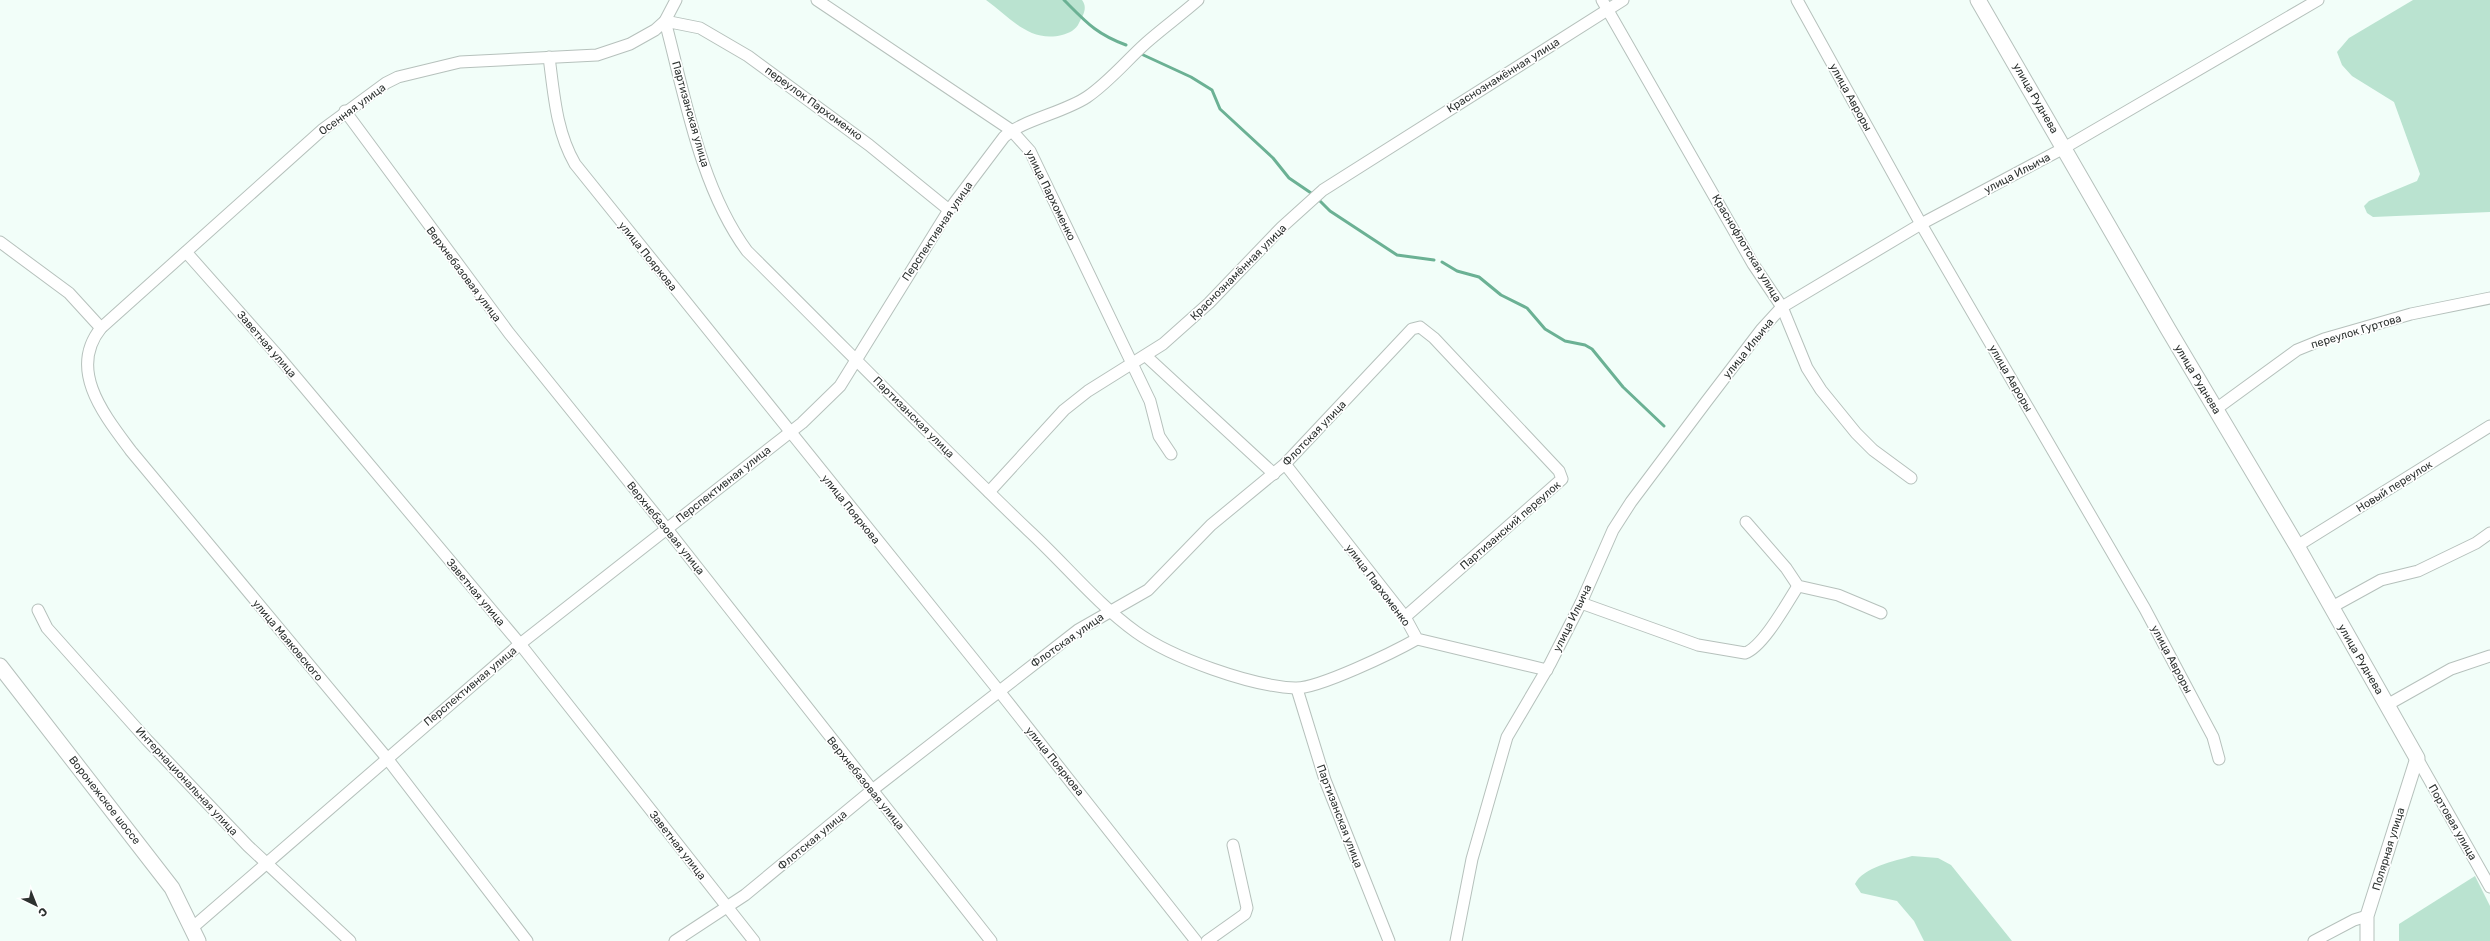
<svg xmlns="http://www.w3.org/2000/svg" width="2490" height="941" font-family="Rubik,sans-serif">
<style>
.green{fill:#bae3d0}
.lines{fill:none;stroke-linecap:round;stroke-linejoin:round}
.stream{stroke:#6bb194;stroke-width:3}
.minor-casing{stroke:#b6c1bc;stroke-width:13}
.tertiary-casing{stroke:#b6c1bc;stroke-width:15}
.secondary-casing{stroke:#b6c1bc;stroke-width:17}
.minor{stroke:#fff;stroke-width:11}
.tertiary{stroke:#fff;stroke-width:13}
.secondary{stroke:#fff;stroke-width:15}
.labels{text-anchor:middle;stroke-width:3.5;stroke-linejoin:round;paint-order:stroke}
.street-label{font-size:11px;fill:#2d3230;stroke:#fff}
</style>
<rect width="100%" height="100%" fill="#f2fef9"/>
<g class="green">
<path d="M986,0H1082C1088,8 1083,15 1079,23C1076,30 1069,33 1062,35C1029,43 1010,17 986,0Z"/>
<path d="M2413,0H2490V212L2373,217L2367,213L2364,206L2369,201L2417,181L2420,174L2394,102L2352,76L2342,65L2337,52L2349,38Z"/>
<path d="M1912,856L1938,858L1951,865L2012,941H1924L1914,921L1897,901L1861,893L1855,884C1863,867 1895,861 1912,856Z"/>
<path d="M2475,876L2490,906V941H2399V924Z"/>
</g>
<g class="lines">
<g class="stream">
<path d="M1064,0C1086,22 1096,34 1126,45"/>
<path d="M1139,53L1191,77L1212,90L1220,109L1273,158L1289,178L1314,195"/>
<path d="M1318,199L1330,211L1397,255L1434,260"/>
<path d="M1442,262L1457,271L1479,277L1501,295L1527,308L1545,329L1565,341L1585,345L1592,349L1623,387L1664,426"/>
</g>
<g class="minor-casing">
<g id="minor">
<path d="M817,0L1011,130L1030,151L1150,401L1159,436L1171,454"/>
<path d="M1602,0L1753,264L1782,307L1807,368L1821,390L1856,433L1873,450L1911,478"/>
<path d="M1797,0L1921,224L2145,609L2213,737L2219,759"/>
<path d="M549,57C554,94 556,131 575,164L999,691L1196,941"/>
<path d="M345,111L509,333L667,529L991,941"/>
<path d="M949,210L869,145L748,56L700,28L665,21C685,96 700,187 747,251C841,344 933,439 1028,530C1064,563 1096,603 1136,632C1172,658 1251,686 1295,688C1318,689 1394,652 1417,639"/>
<path d="M0,242L69,293L101,328"/>
<path d="M186,252L279,357L520,644L754,941"/>
<path d="M1146,356L1274,474"/>
<path d="M2216,409L2297,350L2324,339L2411,314L2490,298"/>
<path d="M1285,464L1405,617L1417,639L1547,670"/>
<path d="M989,492L1064,410L1088,391L1163,344L1209,303L1282,227L1323,190L1623,0"/>
<path d="M1746,522L1786,568L1798,586L1838,595L1881,613"/>
<path d="M2297,546L2490,426"/>
<path d="M1581,603L1698,645L1745,653C1763,647 1787,603 1798,586"/>
<path d="M2332,607L2381,580L2418,571L2476,543L2490,533"/>
<path d="M38,610L47,628L147,740L248,846L350,941"/>
<path d="M1297,689L1325,780L1389,941"/>
<path d="M2387,705L2451,669L2490,656"/>
<path d="M2417,758L2490,887"/>
<path d="M192,928L520,644L802,423L840,386L949,210L1004,137C1022,120 1063,113 1087,97C1109,82 1126,61 1146,43C1163,28 1181,15 1198,0"/>
<path d="M527,941L386,757L131,451C105,416 67,370 101,328L322,130L386,83L398,77L460,62L597,55L630,44L655,30L665,21L676,0"/>
<path d="M675,941L745,895L871,791L1078,630L1148,590L1211,525L1285,464L1412,329L1420,327L1434,338L1559,471L1562,479L1405,617"/>
<path d="M1207,941L1245,914L1247,908L1233,845"/>
<path d="M1456,941L1472,859L1507,737L1550,664L1581,603L1613,530L1631,502L1706,402L1761,330L1782,307L1921,224L2064,148L2318,0"/>
<path d="M2314,941L2354,920L2367,916"/>
</g>
</g>
<g class="tertiary-casing">
<path id="tertiary" d="M2367,941V916L2417,758"/>
</g>
<g class="secondary-casing">
<g id="secondary">
<path d="M1978,0L2168,329L2297,546L2417,758"/>
<path d="M0,666L172,888L198,941"/>
</g>
</g>
<use href="#minor" class="minor"/>
<use href="#tertiary" class="tertiary"/>
<use href="#secondary" class="secondary"/>
</g>
<g class="labels">
<g class="street-label">
<text transform="translate(1503 75) rotate(-32)" y="4">Краснознамённая улица</text>
<text transform="translate(1851 97) rotate(61)" y="4">улица Авроры</text>
<text transform="translate(2036 98) rotate(60)" y="4">улица Руднева</text>
<text transform="translate(814 103) rotate(36)" y="4">переулок Пархоменко</text>
<text transform="translate(352 109) rotate(-36)" y="4">Осенняя улица</text>
<text transform="translate(691 114) rotate(74)" y="4">Партизанская улица</text>
<text transform="translate(2017 173) rotate(-28)" y="4">улица Ильича</text>
<text transform="translate(1051 195) rotate(64)" y="4">улица Пархоменко</text>
<text transform="translate(937 231) rotate(-56)" y="4">Перспективная улица</text>
<text transform="translate(1747 248) rotate(59)" y="4">Краснофлотская улица</text>
<text transform="translate(648 256) rotate(51)" y="4">улица Пояркова</text>
<text transform="translate(1238 272) rotate(-45)" y="4">Краснознамённая улица</text>
<text transform="translate(464 274) rotate(53)" y="4">Верхнебазовая улица</text>
<text transform="translate(2356 331) rotate(-17)" y="4">переулок Гуртова</text>
<text transform="translate(267 344) rotate(49)" y="4">Заветная улица</text>
<text transform="translate(1748 348) rotate(-51)" y="4">улица Ильича</text>
<text transform="translate(2011 378) rotate(60)" y="4">улица Авроры</text>
<text transform="translate(2198 379) rotate(59)" y="4">улица Руднева</text>
<text transform="translate(914 417) rotate(45)" y="4">Партизанская улица</text>
<text transform="translate(1314 433) rotate(-46)" y="4">Флотская улица</text>
<text transform="translate(723 484) rotate(-38)" y="4">Перспективная улица</text>
<text transform="translate(2394 486) rotate(-32)" y="4">Новый переулок</text>
<text transform="translate(851 509) rotate(51)" y="4">улица Пояркова</text>
<text transform="translate(1510 525) rotate(-41)" y="4">Партизанский переулок</text>
<text transform="translate(666 528) rotate(51)" y="4">Верхнебазовая улица</text>
<text transform="translate(1378 585) rotate(53)" y="4">улица Пархоменко</text>
<text transform="translate(476 592) rotate(50)" y="4">Заветная улица</text>
<text transform="translate(1572 618) rotate(-64)" y="4">улица Ильича</text>
<text transform="translate(288 640) rotate(50)" y="4">улица Маяковского</text>
<text transform="translate(1067 640) rotate(-35)" y="4">Флотская улица</text>
<text transform="translate(2172 659) rotate(62)" y="4">улица Авроры</text>
<text transform="translate(2361 659) rotate(60)" y="4">улица Руднева</text>
<text transform="translate(470 686) rotate(-40)" y="4">Перспективная улица</text>
<text transform="translate(1055 761) rotate(51)" y="4">улица Пояркова</text>
<text transform="translate(187 781) rotate(47)" y="4">Интернациональная улица</text>
<text transform="translate(866 783) rotate(51)" y="4">Верхнебазовая улица</text>
<text transform="translate(105 800) rotate(52)" y="4">Воронежское шоссе</text>
<text transform="translate(1340 816) rotate(69)" y="4">Партизанская улица</text>
<text transform="translate(2453 822) rotate(60)" y="4">Портовая улица</text>
<text transform="translate(812 840) rotate(-40)" y="4">Флотская улица</text>
<text transform="translate(678 845) rotate(52)" y="4">Заветная улица</text>
<text transform="translate(2388 849) rotate(-73)" y="4">Полярная улица</text>
</g>
</g>
<g transform="translate(36 905) rotate(137)" stroke="#ffffff" stroke-width="3" paint-order="stroke">
<path d="M0-3L7 15L0 10L-7 15Z" fill="#2d3230"/>
<text y="-6" font-size="11" font-weight="bold" text-anchor="middle" fill="#2d3230">С</text>
</g>
</svg>
